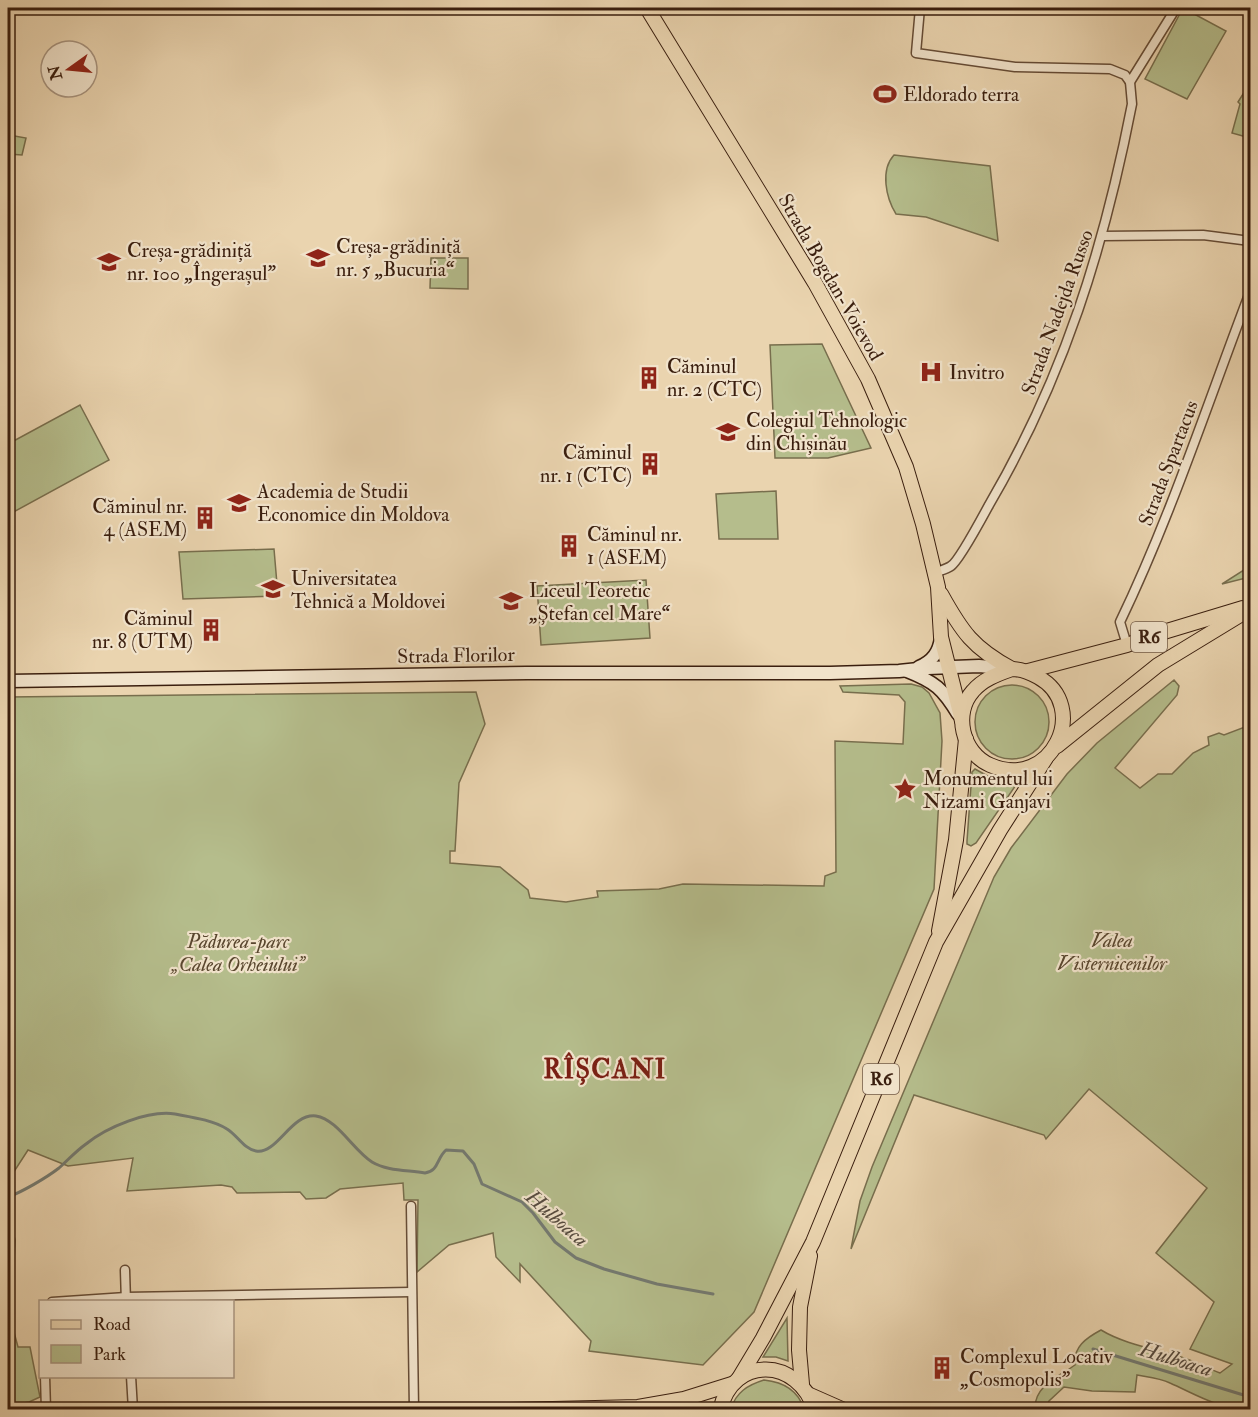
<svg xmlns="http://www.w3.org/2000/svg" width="1258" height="1417" font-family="'IM FELL Double Pica',serif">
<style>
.green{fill:#b5bd8c;stroke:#786e4d;stroke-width:1.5}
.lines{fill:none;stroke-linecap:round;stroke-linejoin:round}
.stream{stroke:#747a71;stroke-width:3}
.minor-casing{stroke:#664c36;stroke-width:11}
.secondary-casing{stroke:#3a1e0e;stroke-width:15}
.primary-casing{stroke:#3a1e0e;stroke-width:16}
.trunk-casing{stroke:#3a1e0e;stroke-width:16}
.minor{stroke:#f1e3cb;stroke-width:8}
.secondary{stroke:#f1e3cb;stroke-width:12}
.primary{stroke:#ead4af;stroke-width:14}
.trunk{stroke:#ead4af;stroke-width:14}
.labels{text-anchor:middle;stroke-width:4.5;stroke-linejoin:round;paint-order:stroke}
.shield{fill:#f1e3cb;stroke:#715947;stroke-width:1.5}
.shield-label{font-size:18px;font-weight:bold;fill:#3a1e0e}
.poi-label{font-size:20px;fill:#3a1e0e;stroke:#f1e3cb;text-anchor:start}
.street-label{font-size:20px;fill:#3a1e0e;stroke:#f1e3cb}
.park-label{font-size:20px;font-style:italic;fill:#59462e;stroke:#f1e3cb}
.water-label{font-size:21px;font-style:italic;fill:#574c40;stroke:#f1e3cb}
.district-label{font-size:26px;font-weight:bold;letter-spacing:1.5px;fill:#7a1f14;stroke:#f1e3cb}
</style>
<rect width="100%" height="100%" fill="#ead4af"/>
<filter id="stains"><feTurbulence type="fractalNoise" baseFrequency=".00333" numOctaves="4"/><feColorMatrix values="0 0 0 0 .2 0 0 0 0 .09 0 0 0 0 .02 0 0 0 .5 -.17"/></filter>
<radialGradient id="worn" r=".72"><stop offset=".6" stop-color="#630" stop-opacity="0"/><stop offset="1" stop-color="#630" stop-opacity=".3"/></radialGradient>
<g class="green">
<path d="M1183,8L1226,31L1187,99L1145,79Z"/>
<path d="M1250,83V138L1232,133L1240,104L1238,102Z"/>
<path d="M9,135L26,138L22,155L8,154Z"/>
<path d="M894,155L990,166L998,241L926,217L896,214C886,198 880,170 894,155Z"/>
<path d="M431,258H468V289L430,288Z"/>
<path d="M822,344L871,448L828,458H775L770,345Z"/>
<path d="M80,405L109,460L8,515V444Z"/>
<path d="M776,491L778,539H719L716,494Z"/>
<path d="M274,549L278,596L183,599L179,552Z"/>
<path d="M1250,566V577L1222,584Z"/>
<path d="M646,580L650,638L541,645L537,586Z"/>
<path d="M1174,680L1179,686L1177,695L1115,768L1140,788L1158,774H1172L1193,753L1209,745L1208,737L1219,733L1224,735L1250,725V1409C1220,1410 1197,1395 1170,1383C1160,1378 1148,1377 1137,1375L1135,1392L1092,1391L1064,1387L1049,1401L1045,1409H1035C1034,1386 1058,1377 1075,1365C1073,1347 1086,1338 1101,1330C1124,1344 1155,1349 1181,1357C1194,1361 1207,1368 1220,1373L1232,1364L1190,1349L1214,1302L1156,1253L1207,1188L1089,1089L1046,1139L1044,1135L914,1095L851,1249L860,1201L872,1167L994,877L1011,848L1067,774L1097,743Z"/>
<path d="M911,684L922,687L929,693L940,713L942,741L934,889L754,1312L703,1365L589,1351L591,1341L520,1264V1282L496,1257L493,1233L449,1245L417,1272L418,1200H404L403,1183L340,1189L326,1198L306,1199L300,1192L237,1193L232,1187L221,1185L127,1191L133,1158L68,1166L28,1150L8,1181V697L476,692L485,724L459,783L455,851H450V863L500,867L528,890L530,898L566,902L598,897L597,891L659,889L683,884L824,886L825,876L836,872L835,741L903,744L905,702L899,695L843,692L840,686Z"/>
<circle cx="1012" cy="722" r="37"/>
<path d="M975,769L993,779L1012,782L1016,785L976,843L971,846L967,844V841L972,772Z"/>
<path d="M8,1209L15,1240L11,1321L18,1347H30L40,1397L29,1402L8,1406Z"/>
<path d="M787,1318L788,1361L776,1357H763Z"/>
<path d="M764,1380C784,1382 798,1390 804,1409H731C736,1392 748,1385 764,1380Z"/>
</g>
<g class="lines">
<g class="stream">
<path d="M8,1197C22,1192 46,1178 59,1168C68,1160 76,1151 86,1144C107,1127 148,1110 175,1114C191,1117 213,1120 227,1129C237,1135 244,1149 256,1151C277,1155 291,1113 316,1116C337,1119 354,1151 372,1162C387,1171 407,1170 425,1173C439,1171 436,1159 446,1150L463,1151L474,1164L482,1184L522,1202L533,1213L555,1242L576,1258L604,1269L657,1284L713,1294"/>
<path d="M1093,1349L1250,1397"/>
</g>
<g class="minor-casing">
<g id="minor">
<path d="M920,8L916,53L1015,67L1110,69L1125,75L1130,82"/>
<path d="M1102,236L1203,235L1250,241"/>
<path d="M934,573C939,571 947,569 951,566C959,561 983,516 989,505C1064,377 1104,248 1132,104L1130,82L1176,8"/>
<path d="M1127,645L1120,622C1171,516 1208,402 1250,292"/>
<path d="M411,1206L414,1410"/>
<path d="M125,1270L126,1302"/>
<path d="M52,1302L126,1297L411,1292"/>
<path d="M45,1376L46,1410"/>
<path d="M131,1376L133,1410"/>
</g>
</g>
<g class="secondary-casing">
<g id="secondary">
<path d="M919,667C933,661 939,652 941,638"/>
<path d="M907,671C935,682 943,689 958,714"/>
<path d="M8,681L527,673H830L899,671L928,668L979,666L1011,669"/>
</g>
</g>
<g class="primary-casing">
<g id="primary">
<path d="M647,8L815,283L868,379L906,467L923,524L938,587L941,637L962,721"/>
<path d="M941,594C962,632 973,648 1012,669"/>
<path d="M1012,669C1022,669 1029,672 1038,677C1091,706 1052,792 990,765C962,753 953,713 973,691C983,679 998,674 1012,669Z"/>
<path d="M1028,671L1127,645L1157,634L1243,608"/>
<path d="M1057,746L1158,665L1250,609"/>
<path d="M939,931L956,840L966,739"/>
<path d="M739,1378L763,1338L813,1242L936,942L1000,830L1046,758"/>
<path d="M802,1384L799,1350L800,1307L810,1256"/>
<path d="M810,1395L844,1410"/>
</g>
</g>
<g class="trunk-casing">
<g id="trunk">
<path d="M510,1410L638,1407L684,1399L732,1384"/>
<path d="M720,1410C733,1355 798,1357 815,1410"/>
</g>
</g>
<use href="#minor" class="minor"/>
<use href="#secondary" class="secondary"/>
<use href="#primary" class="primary"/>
<use href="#trunk" class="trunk"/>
</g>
<defs>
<g id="stadium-bare" transform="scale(1.8)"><path d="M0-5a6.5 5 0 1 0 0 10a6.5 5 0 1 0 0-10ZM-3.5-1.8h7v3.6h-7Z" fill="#8f2418" stroke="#f1e3cb" stroke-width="2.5" paint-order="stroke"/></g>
<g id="school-bare" transform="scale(1.8)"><path d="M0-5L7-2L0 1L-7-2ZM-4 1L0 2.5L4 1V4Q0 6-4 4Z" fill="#8f2418" stroke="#f1e3cb" stroke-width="2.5" paint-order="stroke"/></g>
<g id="hospital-bare" transform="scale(1.8)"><path d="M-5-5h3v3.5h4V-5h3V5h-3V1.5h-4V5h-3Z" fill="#8f2418" stroke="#f1e3cb" stroke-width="2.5" paint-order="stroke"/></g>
<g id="building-bare" transform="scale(1.8)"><path d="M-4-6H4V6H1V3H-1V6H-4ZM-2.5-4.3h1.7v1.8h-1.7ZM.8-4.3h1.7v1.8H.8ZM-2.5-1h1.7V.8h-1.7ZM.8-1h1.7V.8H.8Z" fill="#8f2418" stroke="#f1e3cb" stroke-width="2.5" paint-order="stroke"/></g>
<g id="university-bare" transform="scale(1.8)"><path d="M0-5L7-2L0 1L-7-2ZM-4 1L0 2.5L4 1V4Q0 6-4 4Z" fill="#8f2418" stroke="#f1e3cb" stroke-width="2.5" paint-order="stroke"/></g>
<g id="sight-bare" transform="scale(1.8)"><path d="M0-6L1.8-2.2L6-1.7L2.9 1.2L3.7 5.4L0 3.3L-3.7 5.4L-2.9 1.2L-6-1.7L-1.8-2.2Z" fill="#8f2418" stroke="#f1e3cb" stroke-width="2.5" paint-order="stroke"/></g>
</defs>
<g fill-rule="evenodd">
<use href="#stadium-bare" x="885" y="94"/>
<use href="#school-bare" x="318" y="258"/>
<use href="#school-bare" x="109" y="262"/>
<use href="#hospital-bare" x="931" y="372"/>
<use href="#building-bare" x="649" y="378"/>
<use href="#university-bare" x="728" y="432"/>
<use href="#building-bare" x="650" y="464"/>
<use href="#university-bare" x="239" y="503"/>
<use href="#building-bare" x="205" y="518"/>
<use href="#building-bare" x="569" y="546"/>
<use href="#university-bare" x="273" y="589"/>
<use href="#school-bare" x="511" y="601"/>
<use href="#building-bare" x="211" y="630"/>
<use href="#sight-bare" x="905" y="789"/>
<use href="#building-bare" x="942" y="1368"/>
</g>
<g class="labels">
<g class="shield">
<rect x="1131" y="622" width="36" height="30" rx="4.5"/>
<rect x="863" y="1064" width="36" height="30" rx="4.5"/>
</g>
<g class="shield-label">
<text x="1149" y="643">R6</text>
<text x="881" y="1085">R6</text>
</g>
<g class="poi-label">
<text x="903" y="101">Eldorado terra</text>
<text x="336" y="253">Creșa-grădiniță<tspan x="336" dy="23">nr. 5 „Bucuria“</tspan></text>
<text x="127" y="257">Creșa-grădiniță<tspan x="127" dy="23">nr. 100 „Îngerașul”</tspan></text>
<text x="667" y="373">Căminul<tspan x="667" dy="23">nr. 2 (CTC)</tspan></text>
<text x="949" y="379">Invitro</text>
<text x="746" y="427">Colegiul Tehnologic<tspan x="746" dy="23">din Chișinău</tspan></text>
<text x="632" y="459" text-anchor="end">Căminul<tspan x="632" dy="23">nr. 1 (CTC)</tspan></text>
<text x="257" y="498">Academia de Studii<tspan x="257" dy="23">Economice din Moldova</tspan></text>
<text x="187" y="513" text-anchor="end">Căminul nr.<tspan x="187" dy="23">4 (ASEM)</tspan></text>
<text x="587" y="541">Căminul nr.<tspan x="587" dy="23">1 (ASEM)</tspan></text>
<text x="291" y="585">Universitatea<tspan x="291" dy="23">Tehnică a Moldovei</tspan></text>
<text x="529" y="597">Liceul Teoretic<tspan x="529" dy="23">„Ștefan cel Mare“</tspan></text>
<text x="193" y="625" text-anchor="end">Căminul<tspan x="193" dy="23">nr. 8 (UTM)</tspan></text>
<text x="923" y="785">Monumentul lui<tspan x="923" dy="23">Nizami Ganjavi</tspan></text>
<text x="960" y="1363">Complexul Locativ<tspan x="960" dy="23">„Cosmopolis”</tspan></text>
</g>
<g class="street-label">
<text transform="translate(831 277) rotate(60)" y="7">Strada Bogdan-Voievod</text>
<text transform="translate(1057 312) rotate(-70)" y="7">Strada Nadejda Russo</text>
<text transform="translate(1168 463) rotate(-69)" y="7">Strada Spartacus</text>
<text transform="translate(456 655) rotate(-1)" y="7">Strada Florilor</text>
</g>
<g class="park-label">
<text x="1112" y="947">Valea<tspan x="1112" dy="23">Visternicenilor</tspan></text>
<text x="238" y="948">Pădurea-parc<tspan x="238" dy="23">„Calea Orheiului”</tspan></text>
</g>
<g class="water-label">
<text transform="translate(557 1218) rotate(41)" y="7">Hulboaca</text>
<text transform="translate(1176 1359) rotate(17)" y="7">Hulboaca</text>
</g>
<g class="district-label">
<text x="605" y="1078">RÎȘCANI</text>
</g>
</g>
<rect width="1258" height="1417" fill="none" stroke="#ead4af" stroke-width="30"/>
<rect x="9" y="9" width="1240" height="1399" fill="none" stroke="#3a1e0e" stroke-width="3"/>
<rect x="15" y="15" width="1228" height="1387" fill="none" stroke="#3a1e0e" stroke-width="1.5"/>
<rect x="39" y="1300" width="195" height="78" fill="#f1e3cb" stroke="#a8947f" stroke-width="1.5"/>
<rect x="51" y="1320" width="30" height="9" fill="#ead4af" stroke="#a8947f" stroke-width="1.5"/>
<text x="93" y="1330" font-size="18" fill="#3a1e0e">Road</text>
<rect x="51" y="1345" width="30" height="18" fill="#b5bd8c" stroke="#a8947f" stroke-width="1.5"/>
<text x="93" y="1360" font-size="18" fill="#3a1e0e">Park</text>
<g transform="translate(69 69) rotate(255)"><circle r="28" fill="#f1e3cb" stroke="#a8947f" stroke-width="1.5"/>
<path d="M0-4.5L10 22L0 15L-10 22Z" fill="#8f2418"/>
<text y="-9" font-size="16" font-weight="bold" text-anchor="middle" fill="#3a1e0e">N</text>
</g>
<rect width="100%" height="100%" filter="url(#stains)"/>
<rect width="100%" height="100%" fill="url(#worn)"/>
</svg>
